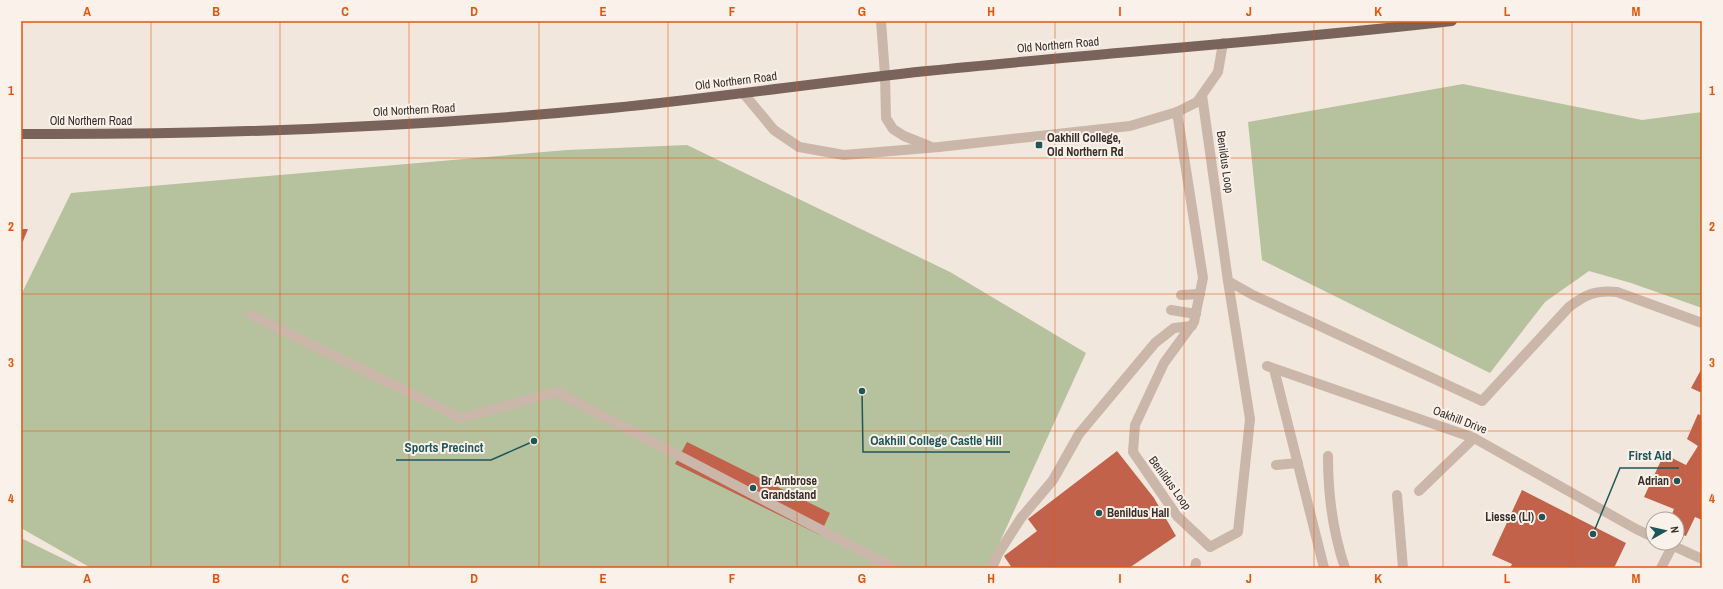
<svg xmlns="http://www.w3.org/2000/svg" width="1723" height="589" font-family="'Archivo Narrow',sans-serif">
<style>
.green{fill:#b6c19e}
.building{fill:#c3624a}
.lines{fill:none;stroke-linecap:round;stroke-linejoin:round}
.minor{stroke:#cab7a9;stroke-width:10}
.major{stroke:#79635a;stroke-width:10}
.grid{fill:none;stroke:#df570d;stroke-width:1;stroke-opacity:0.55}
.poi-dot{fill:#1f5758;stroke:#faf2ea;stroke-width:1.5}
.labels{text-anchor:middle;stroke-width:4;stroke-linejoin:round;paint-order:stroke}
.street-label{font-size:12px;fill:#372d29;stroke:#faf2ea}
.poi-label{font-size:12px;font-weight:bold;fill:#372d29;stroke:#faf2ea;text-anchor:start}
.leader{fill:none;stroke:#1f5758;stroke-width:1.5}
.callout-dot{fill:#1f5758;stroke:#faf2ea;stroke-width:1.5}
.callout-label{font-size:13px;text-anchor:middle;font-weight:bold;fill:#1f5758;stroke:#faf2ea;stroke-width:4;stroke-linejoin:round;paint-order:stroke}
.neatline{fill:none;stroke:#df570d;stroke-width:1.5}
.grid-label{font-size:13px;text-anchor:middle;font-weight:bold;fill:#df570d}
</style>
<rect width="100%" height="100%" fill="#f2e7dd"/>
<g class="green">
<path d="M1463,84L1642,120L1702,112V308L1631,283L1589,271L1545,302L1490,373L1262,260L1248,122Z"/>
<path d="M687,145L950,272L1086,353L988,568H91L21,528V295L71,193L567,150Z"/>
<path d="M21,538L82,568H21Z"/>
</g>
<g class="building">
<path d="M21,229H28L21,246Z"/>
<path d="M1702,368V393L1691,388Z"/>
<path d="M1698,414L1702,416V520L1695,517L1686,536L1677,533V519H1670L1674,509L1644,497L1664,454L1686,465L1698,446L1687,439Z"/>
<path d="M687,442L830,513L820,535L675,464Z"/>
<path d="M1117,451L1154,498L1176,536L1129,568H1012L1004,556L1037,531L1028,519Z"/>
<path d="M1522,490L1626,543L1614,568H1510L1512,564L1492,555Z"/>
</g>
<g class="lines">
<g class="minor">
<path d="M881,21L885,75L886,118L893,129L904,136L929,146"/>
<path d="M744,94L774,130L799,147L844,155L939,147L1130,126L1177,112L1197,102L1218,72L1223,43"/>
<path d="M1177,112L1203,278L1194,322L1164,363L1135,425L1133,452L1177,516L1210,547L1238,532L1250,419L1228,281L1202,95"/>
<path d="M1228,281L1253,295L1482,401L1569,307C1586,294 1596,290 1617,292L1702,323"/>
<path d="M1181,295L1200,294"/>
<path d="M1171,310L1196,314"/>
<path d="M251,315L461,418L557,392L894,568"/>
<path d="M1267,366L1474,438L1636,529L1653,537"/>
<path d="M1274,369L1324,568"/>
<path d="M1328,456C1328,493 1333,533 1345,568"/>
<path d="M1276,465L1298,463"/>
<path d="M1419,491L1474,438"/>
<path d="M1397,495L1403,568"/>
<path d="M1667,543L1702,559"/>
<path d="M992,568L998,554L1021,518L1053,480L1079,434L1155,343L1174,328L1192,326"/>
<path d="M1195,568L1196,563"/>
<path d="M1661,568L1673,545"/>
</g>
<path class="major" d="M21,134C218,135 416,127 612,108C717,98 822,82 927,71C1102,53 1277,41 1452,21"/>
</g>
<path class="grid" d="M151,21V568M280,21V568M409,21V568M539,21V568M668,21V568M797,21V568M926,21V568M1055,21V568M1184,21V568M1314,21V568M1443,21V568M1572,21V568M21,158H1702M21,294H1702M21,431H1702"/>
<g class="poi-dot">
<rect x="1035" y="141" width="8" height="8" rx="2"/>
<circle cx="1677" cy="481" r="4"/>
<circle cx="753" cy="488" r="4"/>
<circle cx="1099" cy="513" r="4"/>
<circle cx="1542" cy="517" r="4"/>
</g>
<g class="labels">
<g class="street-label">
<text transform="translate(1058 45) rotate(-5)" y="4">Old Northern Road</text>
<text transform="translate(736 81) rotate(-7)" y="4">Old Northern Road</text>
<text transform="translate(414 110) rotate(-3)" y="4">Old Northern Road</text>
<text x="91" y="125">Old Northern Road</text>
<text transform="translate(1225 162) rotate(82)" y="4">Benildus Loop</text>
<text transform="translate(1460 420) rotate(21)" y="4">Oakhill Drive</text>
<text transform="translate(1170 483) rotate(54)" y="4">Benildus Loop</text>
</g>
<g class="poi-label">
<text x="1047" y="142">Oakhill College,<tspan x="1047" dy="14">Old Northern Rd</tspan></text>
<text x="761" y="485">Br Ambrose<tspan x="761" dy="14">Grandstand</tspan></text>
<text x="1669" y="485" text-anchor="end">Adrian</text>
<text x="1107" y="517">Benildus Hall</text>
<text x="1534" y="521" text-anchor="end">Liesse (LI)</text>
</g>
</g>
<path class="leader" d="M862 391L863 452H1010M534 441L491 460H396M1593 534L1620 468H1679"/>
<g class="callout-dot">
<circle cx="862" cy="391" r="4"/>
<circle cx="534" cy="441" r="4"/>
<circle cx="1593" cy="534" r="4"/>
</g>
<g class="callout-label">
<text x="936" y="445">Oakhill College Castle Hill</text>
<text x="444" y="452">Sports Precinct</text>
<text x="1650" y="460">First Aid</text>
</g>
<rect width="1723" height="589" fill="none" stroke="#faf2ea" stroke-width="44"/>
<g transform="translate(1665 531) rotate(82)"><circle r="19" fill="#faf2ea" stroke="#aca39d"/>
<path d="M0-3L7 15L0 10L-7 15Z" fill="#1f5758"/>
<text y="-6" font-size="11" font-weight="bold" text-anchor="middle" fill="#372d29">N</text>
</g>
<rect x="22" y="22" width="1679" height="545" class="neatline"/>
<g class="grid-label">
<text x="87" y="16">A</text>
<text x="216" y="16">B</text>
<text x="345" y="16">C</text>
<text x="474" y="16">D</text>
<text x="603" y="16">E</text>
<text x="732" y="16">F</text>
<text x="862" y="16">G</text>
<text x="991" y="16">H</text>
<text x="1120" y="16">I</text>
<text x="1249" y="16">J</text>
<text x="1378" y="16">K</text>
<text x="1507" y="16">L</text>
<text x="1636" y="16">M</text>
<text x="11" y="95">1</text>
<text x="1712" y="95">1</text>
<text x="11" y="231">2</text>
<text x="1712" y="231">2</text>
<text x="11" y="367">3</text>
<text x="1712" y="367">3</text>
<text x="11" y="503">4</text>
<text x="1712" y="503">4</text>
<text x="87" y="583">A</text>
<text x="216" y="583">B</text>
<text x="345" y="583">C</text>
<text x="474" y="583">D</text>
<text x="603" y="583">E</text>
<text x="732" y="583">F</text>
<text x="862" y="583">G</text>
<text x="991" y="583">H</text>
<text x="1120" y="583">I</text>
<text x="1249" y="583">J</text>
<text x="1378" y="583">K</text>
<text x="1507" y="583">L</text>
<text x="1636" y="583">M</text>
</g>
</svg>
